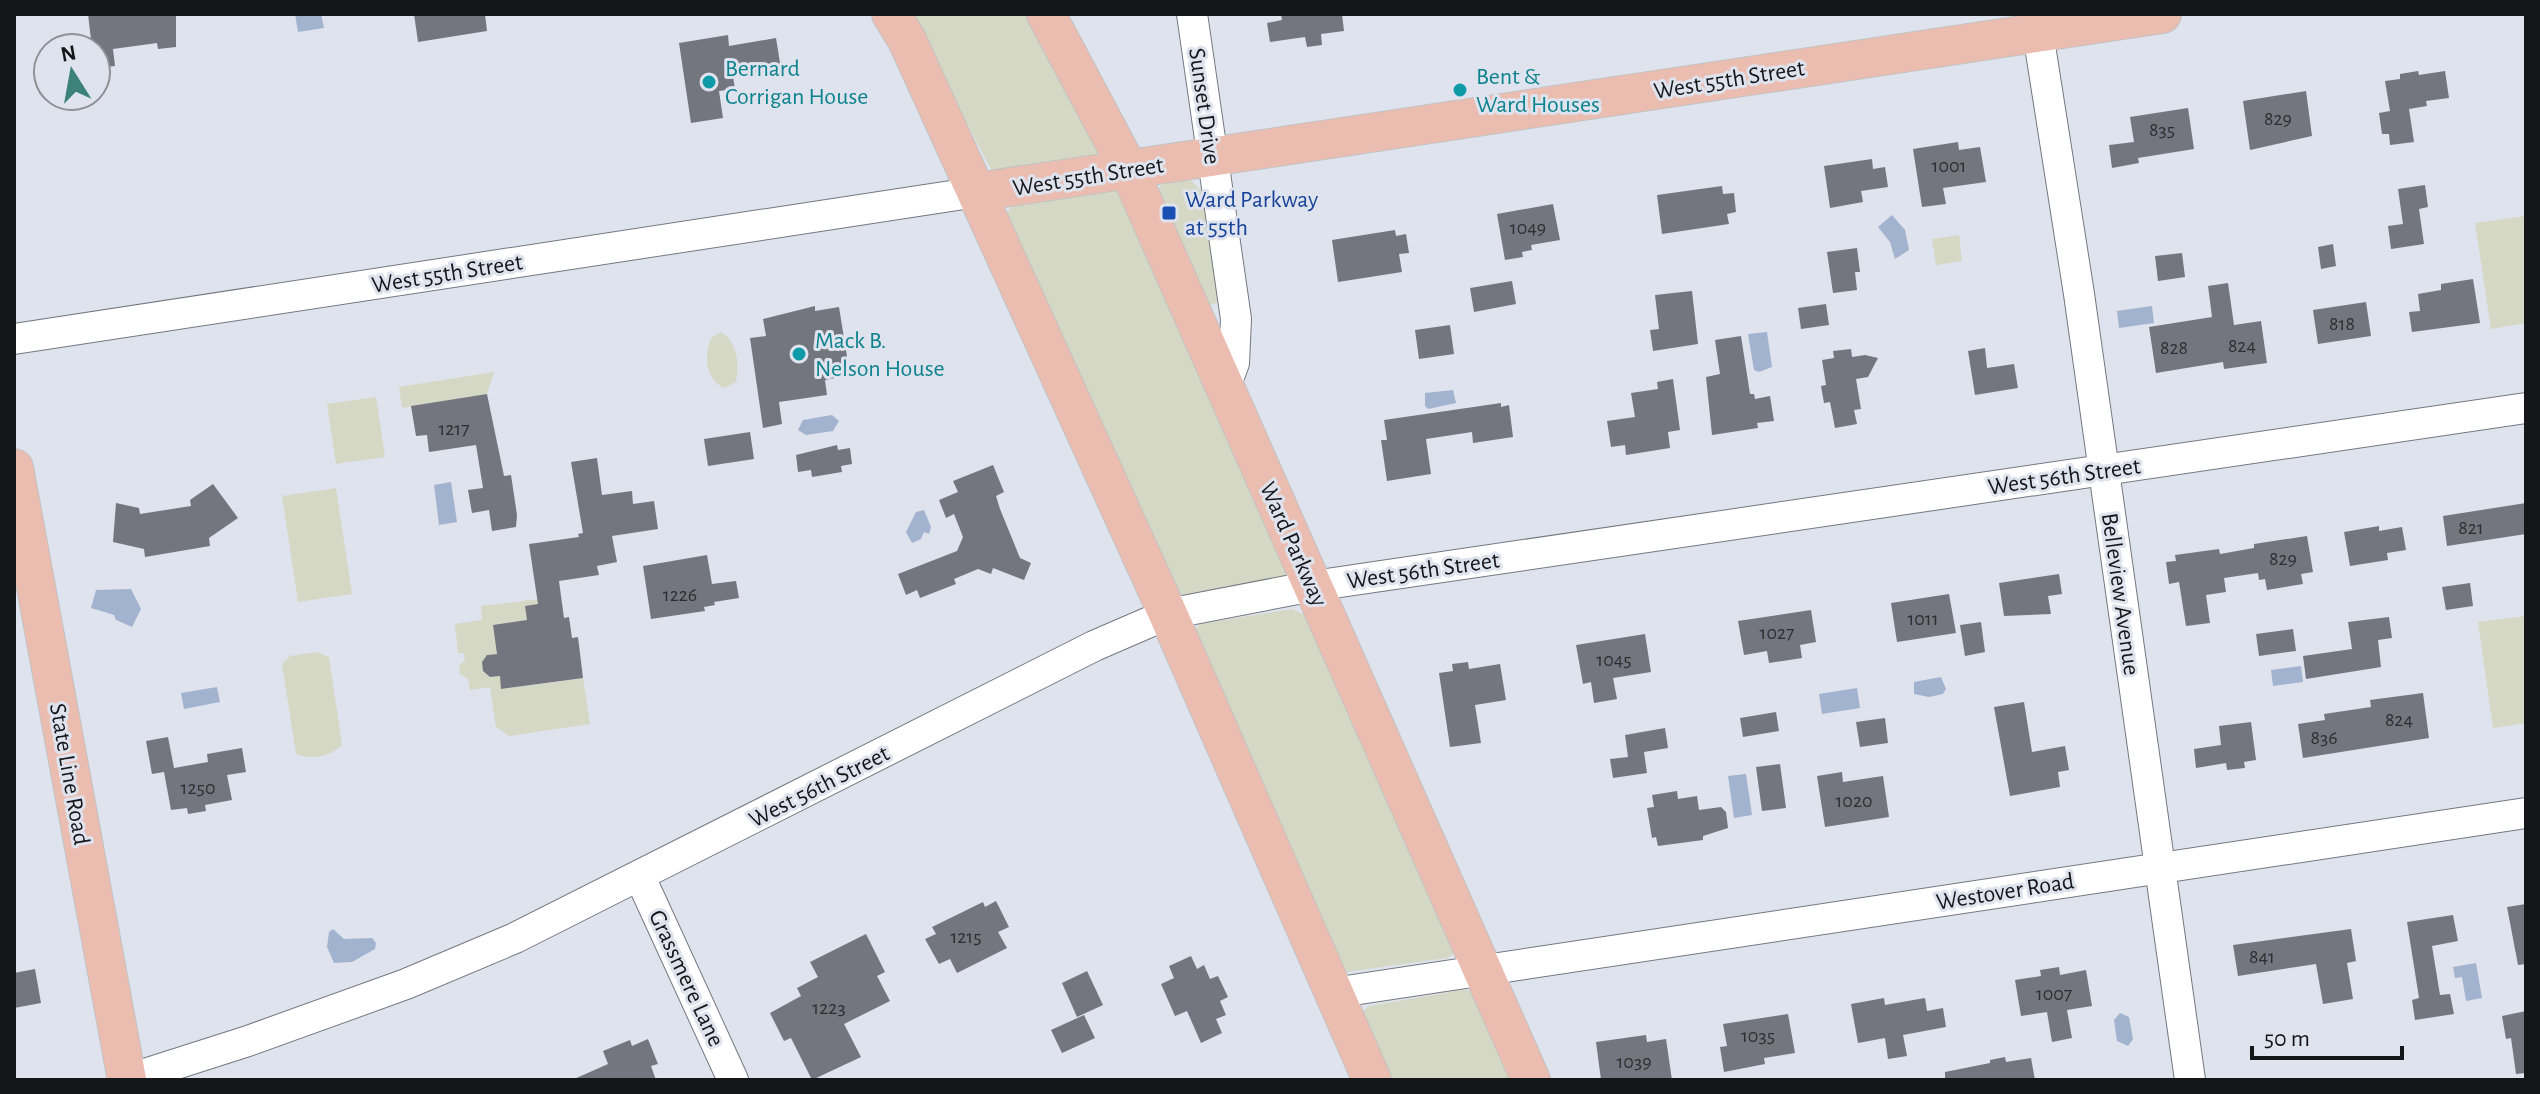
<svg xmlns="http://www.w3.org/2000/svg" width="2540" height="1094" font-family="'Alegreya Sans',sans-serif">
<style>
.green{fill:#d5d8c4}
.water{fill:#a2b3cf}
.building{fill:#73767f}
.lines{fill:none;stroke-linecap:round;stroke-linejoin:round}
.minor-casing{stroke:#747880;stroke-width:32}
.major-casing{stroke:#c2c2c3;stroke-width:40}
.minor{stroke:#fff;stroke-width:30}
.major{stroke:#ebbdb0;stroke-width:38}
.culture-dot{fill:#0f9aa8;stroke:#dfe3ed;stroke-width:3}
.transit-dot{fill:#1a4fb4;stroke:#dfe3ed;stroke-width:3}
.labels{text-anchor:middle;stroke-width:6;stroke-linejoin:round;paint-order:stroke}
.number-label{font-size:20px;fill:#2c2e32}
.culture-label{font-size:24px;fill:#0d838f;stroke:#dfe3ed;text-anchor:start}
.street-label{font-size:24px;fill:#151619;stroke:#dfe3ed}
.transit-label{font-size:24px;fill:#164399;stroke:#dfe3ed;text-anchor:start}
</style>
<rect width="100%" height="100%" fill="#dfe3ed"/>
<g class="green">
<path d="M908,14H1039L1101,149L1099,155L1000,172L991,169Z"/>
<path d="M1189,178L1201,191L1218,291L1217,303L1207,306L1155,195L1162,184Z"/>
<path d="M1114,188L1121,191L1288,568L1285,576L1180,595L1006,214L1015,202Z"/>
<path d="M2526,216V323L2491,329L2475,223Z"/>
<path d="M1959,235L1962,261L1936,265L1932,239Z"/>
<path d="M721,332C738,342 739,364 736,382L724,388C705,378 704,357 711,338Z"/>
<path d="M494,372L487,394L402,408L399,387Z"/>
<path d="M376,397L385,457L336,464L327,404Z"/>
<path d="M336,488L352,594L298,602L282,496Z"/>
<path d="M546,598L497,654L487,655L482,662L483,671L490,677L500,676L502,689L583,678L590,724L509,736L496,727L490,687L470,690L468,679L460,674L459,666L465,660L464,653H458L455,624L482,620L481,606Z"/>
<path d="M1292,609L1313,619L1455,948L1453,955L1447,958L1347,972L1340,967L1193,632L1200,624Z"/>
<path d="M2526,616V723L2493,728L2478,622Z"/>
<path d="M317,652L329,657L342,745C329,757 312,760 296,754L282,664L290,656Z"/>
<path d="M1462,990L1471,991L1513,1080H1389L1363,1011L1369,1006Z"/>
</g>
<g class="water">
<path d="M295,14H321L324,28L298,32Z"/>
<path d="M1892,215L1905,230L1909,250L1895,259L1890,242L1878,227Z"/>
<path d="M2152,306L2154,323L2119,328L2117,311Z"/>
<path d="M1767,332L1772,367L1759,372L1754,370L1748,334Z"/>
<path d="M1453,390L1456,403L1428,409L1425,406V393Z"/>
<path d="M832,415L839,421L833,431L806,435L798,430L803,420Z"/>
<path d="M451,482L457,522L439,525L434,485Z"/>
<path d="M924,510L931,527L929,534L924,532L921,539L912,543L906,532L916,512Z"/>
<path d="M131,589L141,609L132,627L116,620L114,615L91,608L96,590Z"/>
<path d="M2301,666L2303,682L2273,686L2271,670Z"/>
<path d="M1941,677L1946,689L1943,694L1929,697L1914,694V682Z"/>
<path d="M217,687L220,702L184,709L181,693Z"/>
<path d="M1857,688L1860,708L1822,714L1819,694Z"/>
<path d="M1746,774L1752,815L1734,818L1728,776Z"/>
<path d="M333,929L344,939L372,938L376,943L375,949L352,962L334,963L327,947L329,932Z"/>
<path d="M2476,963L2482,998L2466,1001L2462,977L2455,978L2453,967Z"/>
<path d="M2120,1013L2129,1017L2133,1039L2128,1046L2117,1041L2114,1020Z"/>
</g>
<g class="building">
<path d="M88,14H176V47L158,49L157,43L113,49L115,66L96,68V48H92Z"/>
<path d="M414,14H485L487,31L418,42Z"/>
<path d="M1281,14H1342L1344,31L1321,34L1322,45L1307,47L1305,37L1270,42L1267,23L1282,20Z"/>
<path d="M728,35L729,46L776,38L781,69L733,76L735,89L719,91L723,118L691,123L679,43Z"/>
<path d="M2418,71L2419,75L2445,71L2449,98L2426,101L2427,106L2409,109L2414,142L2390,145L2389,134H2382L2379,113L2390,111L2385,81L2400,79V74Z"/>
<path d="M2306,91L2312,136L2250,150L2243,101Z"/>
<path d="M2188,108L2194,149L2138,158L2139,163L2112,168L2109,145L2134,142L2130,117Z"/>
<path d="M1958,142L1959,150L1980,147L1986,182L1943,188L1946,204L1922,207L1913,149Z"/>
<path d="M1872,159L1873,169L1885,167L1888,187L1861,191L1863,202L1830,208L1824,166Z"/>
<path d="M2425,185L2428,207L2419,209L2424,244L2391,249L2388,226L2403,224L2398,189Z"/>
<path d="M1722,186L1723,194L1734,193L1736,212L1727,214L1729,224L1662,234L1657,195Z"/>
<path d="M1553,204L1560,240L1531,245L1532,250L1522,252L1523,257L1505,260L1497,214Z"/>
<path d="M1395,230L1396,236L1406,234L1409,253L1399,254L1402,272L1338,282L1332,240Z"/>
<path d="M2333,244L2336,266L2321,269L2318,247Z"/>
<path d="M1857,248L1860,272H1855L1857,290L1833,293L1827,252Z"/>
<path d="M2182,253L2185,277L2158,281L2155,256Z"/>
<path d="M2473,279L2480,323L2412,332L2409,312L2420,311L2418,294L2441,290V284Z"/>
<path d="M1512,281L1516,304L1474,312L1470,288Z"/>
<path d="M2228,283L2234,325L2261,321L2267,363L2224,369L2223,362L2156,373L2149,327L2212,317L2208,286Z"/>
<path d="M1692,291L1698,344L1653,351L1650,330L1659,329L1655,295Z"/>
<path d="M2366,302L2371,336L2318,344L2313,310Z"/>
<path d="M1826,304L1829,325L1801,329L1798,308Z"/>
<path d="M815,306V311L839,307L850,375L825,380L827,395L779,402L782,424L763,428L750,338L766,336L763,319Z"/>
<path d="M1450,325L1454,354L1419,359L1415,330Z"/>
<path d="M1741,336L1750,394H1754L1755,399L1770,396L1774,421L1757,423L1758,428L1712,435L1706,377L1720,374L1715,340Z"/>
<path d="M1985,348L1987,368L2014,364L2018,388L1975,395L1968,351Z"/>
<path d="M1851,349L1852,357L1865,355L1878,358L1868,377L1856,379L1861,409L1854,410L1857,424L1835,428L1830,402L1824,403L1821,386L1826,385L1822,360L1834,358L1833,351Z"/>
<path d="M1673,379L1680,430L1668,432L1670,448L1626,455L1625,445L1611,447L1607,421L1635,417L1631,393L1658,389L1657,382Z"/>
<path d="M487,394L504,476L511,475L517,515L516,527L492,531L489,510L472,513L468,490L483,488L476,445L429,452L427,435L416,436L411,406Z"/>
<path d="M1501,403V407L1509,405L1513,437L1473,443L1472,432L1426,439L1431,474L1387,481L1381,440H1387L1384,420Z"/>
<path d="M750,432L754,459L708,466L704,439Z"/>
<path d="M837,445L838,450L850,448L852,464L841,466L842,472L812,477L811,470L798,472L796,455Z"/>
<path d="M597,458L602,495L632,491L633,504L654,501L658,529L612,536L617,562L597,566L599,575L559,581L564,618L569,617L572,638L578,637L583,678L501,689L500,676L490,677L483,671L482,662L487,655L497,654L493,625L527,620L525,606L538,604L529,544L579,537L578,534L583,533L571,462Z"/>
<path d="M993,465L1004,492L996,496L1000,509L1020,558L1031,563L1024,580L993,568L991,574L978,569L954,579L956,584L920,598L917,590L906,595L898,574L957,551L963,537L954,514L946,518L939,500L958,492L953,481Z"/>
<path d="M213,484L238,518L209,538L210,546L145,557L144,549L113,542L116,503L139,508L140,514L191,506L190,500Z"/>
<path d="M2526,503V534L2447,546L2443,516Z"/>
<path d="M2379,526V531L2402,527L2406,550L2387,553L2388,560L2350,566L2344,532Z"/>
<path d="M2307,536L2313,572L2301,574L2303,584L2267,590L2265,579L2259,580L2258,573L2224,578L2226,592L2206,595L2210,623L2186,626L2179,582L2169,584L2166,562L2176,561L2175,555L2219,549L2220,554L2254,548V544Z"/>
<path d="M707,555L712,584L736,581L739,598L714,602L715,605L704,607L705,611L651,619L643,566Z"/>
<path d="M2059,574L2062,594L2048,596L2051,614L2004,616L1999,583Z"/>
<path d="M2470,583L2473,606L2446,610L2442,587Z"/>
<path d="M1949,594L1956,633L1897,642L1891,603Z"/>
<path d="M1811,610L1816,642L1800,645L1802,658L1769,663L1767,651L1744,655L1738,621Z"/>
<path d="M2389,617L2392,638L2378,640L2381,667L2306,679L2303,656L2352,649L2348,622Z"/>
<path d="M1981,622L1985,652L1965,656L1960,625Z"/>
<path d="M2293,629L2296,651L2259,656L2256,634Z"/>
<path d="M1645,634L1651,672L1613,678L1617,699L1594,703L1591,682L1583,684L1576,645Z"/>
<path d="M1468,662L1469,669L1500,664L1506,700L1475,705L1481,743L1450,747L1439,673L1453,671L1452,664Z"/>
<path d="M2423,693L2429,738L2303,758L2298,724L2325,720L2324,714L2371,707L2370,700Z"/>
<path d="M2024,702L2032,752L2065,746L2069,770L2058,772L2060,787L2010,796L1994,707Z"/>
<path d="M1776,712L1779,731L1743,737L1740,718Z"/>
<path d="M1885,718L1888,743L1860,747L1856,722Z"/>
<path d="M2251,722L2256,760L2244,762L2245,768L2227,770L2226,763L2196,768L2194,749L2221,745L2219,726Z"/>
<path d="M1665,728L1668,748L1644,752L1647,773L1613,778L1610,759L1628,757L1625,735Z"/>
<path d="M168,737L174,768L208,762L207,754L242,748L246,772L227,775L232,800L205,805L206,811L188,814L187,808L171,810L164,772L152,774L146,741Z"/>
<path d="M1780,764L1786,808L1762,811L1756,767Z"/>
<path d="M1842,772L1843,782L1883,776L1889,817L1825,827L1817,776Z"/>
<path d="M1677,791L1678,799L1697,796L1699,810L1721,807L1726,812L1728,828L1703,836V840L1658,846L1656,837L1652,838L1647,808L1654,807L1652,795Z"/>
<path d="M996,901L1009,927L998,932L1007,948L957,973L950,959L939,964L925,939L936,934L932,927L983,902L985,907Z"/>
<path d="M2526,904V964L2518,965L2507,907Z"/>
<path d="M2453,915L2458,941L2432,946L2440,995L2450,994L2454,1014L2415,1020L2412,1000L2419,998L2407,922Z"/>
<path d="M2351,929L2356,961L2347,963L2353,999L2323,1004L2316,964L2238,976L2233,945Z"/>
<path d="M866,934L885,972L877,976L890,1001L844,1024L861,1057L812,1080L791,1038L784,1041L770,1013L801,996L797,988L818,977L810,962Z"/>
<path d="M1191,956L1197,969L1204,965L1210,979L1218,976L1228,997L1220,1001L1226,1015L1216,1019L1222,1033L1201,1043L1187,1011L1175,1016L1161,984L1174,978L1169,966Z"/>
<path d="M2059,967L2060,975L2086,970L2092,1006L2067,1010L2072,1038L2052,1042L2047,1012L2021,1016L2015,980L2041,976L2040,970Z"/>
<path d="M35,969L41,1003L14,1008V973Z"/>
<path d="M1087,971L1103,1005L1077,1017L1062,983Z"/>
<path d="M1884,998L1885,1005L1925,998L1927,1011L1943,1008L1946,1027L1903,1035L1907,1056L1888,1059L1885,1038L1858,1043L1851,1004Z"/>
<path d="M2526,1011V1073L2516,1074L2511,1038L2506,1039L2502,1016Z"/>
<path d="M1788,1014L1795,1053L1764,1058L1765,1064L1724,1072L1720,1047L1727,1046L1723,1024Z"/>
<path d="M1084,1015L1095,1038L1062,1053L1051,1030Z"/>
<path d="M1646,1035L1647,1042L1666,1039L1672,1080H1601L1596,1042Z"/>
<path d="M648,1039L658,1064L651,1066L656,1080H572L608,1064L603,1051L630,1040L632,1046Z"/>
<path d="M2005,1057L2006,1062L2031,1058L2035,1080H1945V1072L1990,1063V1060Z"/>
</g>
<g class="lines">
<g class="minor-casing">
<g id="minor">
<path d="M1192,14L1236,319L1234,363L1225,387"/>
<path d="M2035,14L2079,294L2190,1080"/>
<path d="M14,339L977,192"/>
<path d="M640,877L733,1080"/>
<path d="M1333,993L2526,813"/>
<path d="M126,1080L248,1041L406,984L515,938L1094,646L1168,614L1313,586L2526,408"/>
</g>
</g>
<g class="major-casing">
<g id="major">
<path d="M891,14L907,40L1168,614L1372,1080"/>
<path d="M1046,14L1129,170L1531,1080"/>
<path d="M977,192L2162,14"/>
<path d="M14,468L127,1080"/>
</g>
</g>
<use href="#minor" class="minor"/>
<use href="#major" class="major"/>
</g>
<g class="culture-dot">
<circle cx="709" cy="82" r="8"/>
<circle cx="1460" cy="90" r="8"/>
<circle cx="799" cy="354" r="8"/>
</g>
<rect class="transit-dot" x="1161" y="205" width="16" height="16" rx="4"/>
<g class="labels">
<g class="number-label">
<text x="2278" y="125">829</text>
<text x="2162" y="136">835</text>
<text x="1949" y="172">1001</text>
<text x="1528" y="234">1049</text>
<text x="2342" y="330">818</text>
<text x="2242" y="352">824</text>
<text x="2174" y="354">828</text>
<text x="454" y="435">1217</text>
<text x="2471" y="534">821</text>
<text x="2283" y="565">829</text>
<text x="680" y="601">1226</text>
<text x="1923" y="625">1011</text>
<text x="1777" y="639">1027</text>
<text x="1614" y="666">1045</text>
<text x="2399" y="726">824</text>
<text x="2324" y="744">836</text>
<text x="198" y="794">1250</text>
<text x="1854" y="807">1020</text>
<text x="966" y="943">1215</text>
<text x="2262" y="963">841</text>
<text x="2054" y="1000">1007</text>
<text x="829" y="1014">1223</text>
<text x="1758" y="1042">1035</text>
<text x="1634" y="1068">1039</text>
</g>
<g class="culture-label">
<text x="725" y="76">Bernard<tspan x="725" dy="28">Corrigan House</tspan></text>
<text x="1476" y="84">Bent &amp;<tspan x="1476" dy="28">Ward Houses</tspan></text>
<text x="815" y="348">Mack B.<tspan x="815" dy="28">Nelson House</tspan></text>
</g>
<g class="street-label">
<text transform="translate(1729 79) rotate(-9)" y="8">West 55th Street</text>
<text transform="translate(1205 106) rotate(82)" y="8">Sunset Drive</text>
<text transform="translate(1088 176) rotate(-9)" y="8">West 55th Street</text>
<text transform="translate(447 273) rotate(-9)" y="8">West 55th Street</text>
<text transform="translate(2064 476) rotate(-8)" y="8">West 56th Street</text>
<text transform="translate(1294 544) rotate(66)" y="8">Ward Parkway</text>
<text transform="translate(1423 570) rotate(-8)" y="8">West 56th Street</text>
<text transform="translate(2121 594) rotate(82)" y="8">Belleview Avenue</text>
<text transform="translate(70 774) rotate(80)" y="8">State Line Road</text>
<text transform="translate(819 786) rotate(-27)" y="8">West 56th Street</text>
<text transform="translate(2005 891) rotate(-9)" y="8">Westover Road</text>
<text transform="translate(687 978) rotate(65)" y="8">Grassmere Lane</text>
</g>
<g class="transit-label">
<text x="1185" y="207">Ward Parkway<tspan x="1185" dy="28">at 55th</tspan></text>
</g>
</g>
<rect width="2540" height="1094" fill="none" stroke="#151619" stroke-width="32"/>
<g transform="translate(72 72) rotate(349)"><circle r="38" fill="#dfe3ed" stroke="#8e9198" stroke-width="2"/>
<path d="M0-6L14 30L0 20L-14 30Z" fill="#3c827b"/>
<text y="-12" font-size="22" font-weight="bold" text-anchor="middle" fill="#151619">N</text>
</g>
<path d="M2252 1046v12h150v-12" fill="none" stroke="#151619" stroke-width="4"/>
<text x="2264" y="1046" font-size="24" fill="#151619" stroke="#dfe3ed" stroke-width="6" paint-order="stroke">50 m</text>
</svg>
